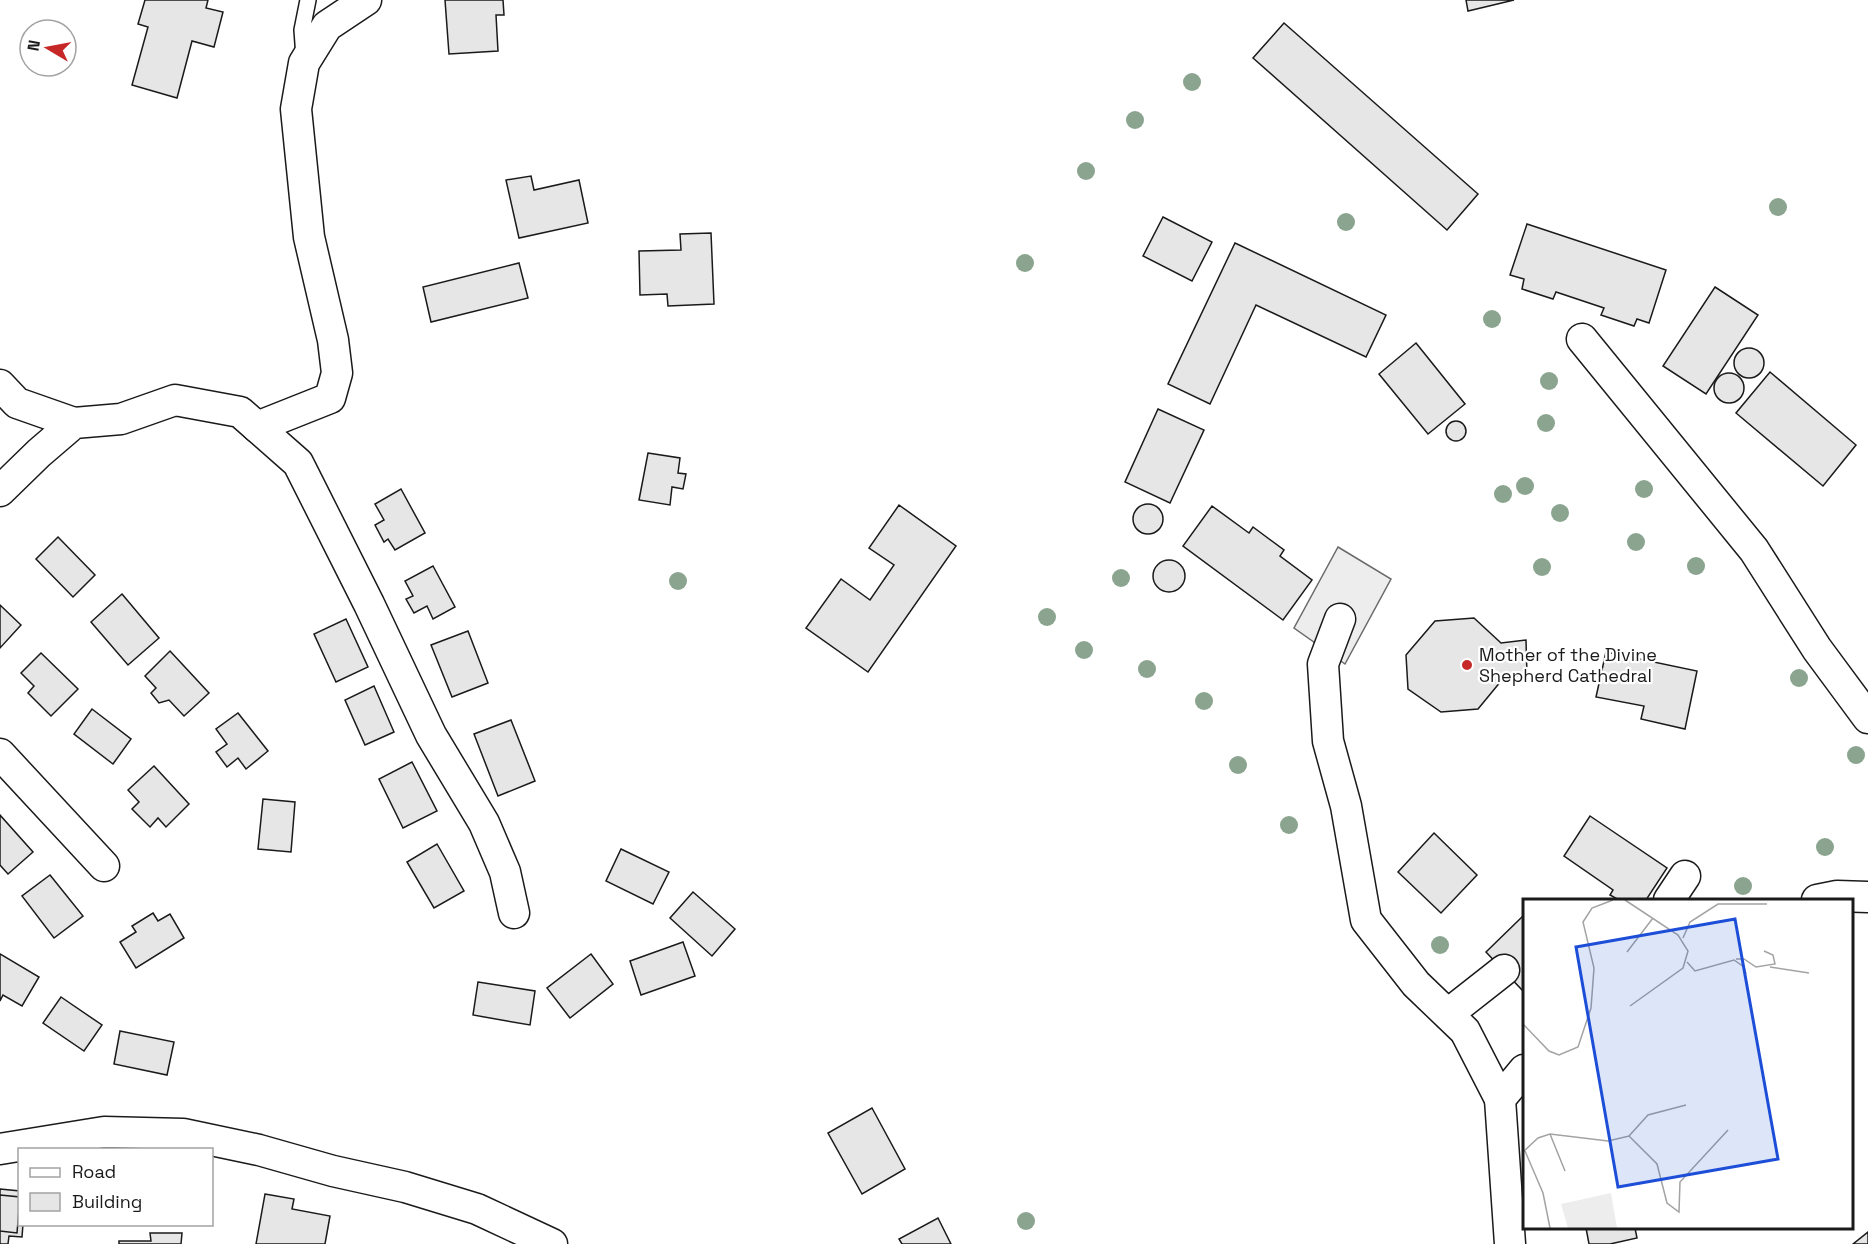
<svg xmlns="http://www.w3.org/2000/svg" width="1868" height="1244" font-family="'Space Grotesk',sans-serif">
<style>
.built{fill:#ededed;stroke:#6a6a6a;stroke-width:1.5}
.building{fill:#e6e6e6;stroke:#1a1a1a;stroke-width:1.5}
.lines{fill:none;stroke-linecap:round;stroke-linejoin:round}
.lane-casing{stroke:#1a1a1a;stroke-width:18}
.street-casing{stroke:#1a1a1a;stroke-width:33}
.lane{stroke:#fff;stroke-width:15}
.street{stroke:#fff;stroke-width:30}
.tree{fill:#8aa48f}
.poi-dot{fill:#c62828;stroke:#fff;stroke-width:2}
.labels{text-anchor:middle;stroke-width:4.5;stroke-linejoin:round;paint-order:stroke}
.poi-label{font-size:18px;fill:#1a1a1a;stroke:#fff;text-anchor:start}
.inset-road{fill:none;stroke:#a3a3a3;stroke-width:1.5}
.view{fill:#1d4ed8;fill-opacity:0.15;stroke:#1d4ed8;stroke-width:3}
.inset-edge{fill:none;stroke:#1a1a1a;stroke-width:3}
</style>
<rect width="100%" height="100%" fill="#fff"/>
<path class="built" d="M1338,547L1391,579L1345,664L1294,628Z"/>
<g class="building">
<path d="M145,0H208L206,8L223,12L214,47L192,41L177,98L132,85L148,27L138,24Z"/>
<path d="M445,0H503L504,15H496L498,51L449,54Z"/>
<path d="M1466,0H1514L1468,11Z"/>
<path d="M1284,23L1478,194L1447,230L1253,58Z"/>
<path d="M531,176L534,190L579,180L588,223L519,238L506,180Z"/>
<path d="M1163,217L1212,242L1192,281L1143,256Z"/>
<path d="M1527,224L1666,270L1649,323L1637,319L1634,326L1601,315L1604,308L1556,292L1553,299L1522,289L1524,279L1510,275Z"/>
<path d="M711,233L714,304L668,306L667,294L640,295L639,251L681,250L680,234Z"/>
<path d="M1235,243L1386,315L1366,357L1256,305L1210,404L1168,384Z"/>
<path d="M519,263L528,298L431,322L423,287Z"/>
<path d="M1715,287L1758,315L1706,394L1663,366Z"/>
<path d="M1416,343L1465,404L1428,434L1379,374Z"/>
<circle cx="1749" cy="363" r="15"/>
<path d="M1770,372L1856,445L1823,486L1736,413Z"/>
<circle cx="1729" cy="388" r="15"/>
<path d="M1158,409L1204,430L1170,503L1125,482Z"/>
<circle cx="1456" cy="431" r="10"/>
<path d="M648,453L680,458L678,473L686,474L683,489L672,487L670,505L639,500Z"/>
<path d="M401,489L425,533L395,550L388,539L384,542L375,525L384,520L375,504Z"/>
<circle cx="1148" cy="519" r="15"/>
<path d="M899,505L956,546L868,672L806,628L841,579L870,600L894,565L869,548Z"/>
<path d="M1212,506L1249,533L1253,527L1284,550L1280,556L1312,580L1283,620L1183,546Z"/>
<path d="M58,537L95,575L73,597L36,559Z"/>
<circle cx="1169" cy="576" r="16"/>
<path d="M433,566L455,607L433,619L427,606L414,613L406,599L413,596L405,581Z"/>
<path d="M122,594L159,638L128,665L91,622Z"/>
<path d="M0,605L21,625L0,648Z"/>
<path d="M1474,618L1501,643L1526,640L1527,676L1506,675L1478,709L1441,712L1408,689L1406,655L1435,621Z"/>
<path d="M346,619L368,667L336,682L314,634Z"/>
<path d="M468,631L488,683L452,697L431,645Z"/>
<path d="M170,651L209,693L184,716L169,700L159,703L151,693L156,688L145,676Z"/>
<path d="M1606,652L1697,671L1685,729L1641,719L1644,706L1596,697Z"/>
<path d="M41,653L78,689L51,716L28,693L34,686L21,673Z"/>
<path d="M374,686L394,732L365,745L345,700Z"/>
<path d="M92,709L131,739L113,764L74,734Z"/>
<path d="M238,713L268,751L246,769L238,758L227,767L216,752L227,744L216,729Z"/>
<path d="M511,720L535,781L498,796L474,734Z"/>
<path d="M412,762L437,811L403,828L379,779Z"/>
<path d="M154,766L189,804L166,827L158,818L150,827L132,809L139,802L128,790Z"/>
<path d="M263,799L295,802L291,852L258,849Z"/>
<path d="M0,815L33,852L8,874L0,865Z"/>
<path d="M1590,816L1667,868L1646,900H1619L1610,895L1613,890L1564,856Z"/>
<path d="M1434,833L1477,875L1441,913L1398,872Z"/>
<path d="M437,844L464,891L434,908L407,862Z"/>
<path d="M621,849L669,872L653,904L606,881Z"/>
<path d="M50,875L83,916L54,938L22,896Z"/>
<path d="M693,892L735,929L712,956L670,918Z"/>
<path d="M153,913L158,921L170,914L184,938L136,968L120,942L136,932L132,926Z"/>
<path d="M1523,916L1524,918V992L1486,952Z"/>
<path d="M683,942L695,976L641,995L630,961Z"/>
<path d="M0,954L39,977L22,1006L3,995L0,1001Z"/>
<path d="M591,954L613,984L570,1018L547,988Z"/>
<path d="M478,982L535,991L530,1025L473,1015Z"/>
<path d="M61,997L102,1025L84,1051L43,1023Z"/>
<path d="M120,1031L174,1042L167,1075L114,1064Z"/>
<path d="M872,1108L905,1169L862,1194L828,1133Z"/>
<path d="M0,1189L20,1191V1224H23L22,1237L9,1236L8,1244H0Z"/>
<path d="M265,1194L294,1199L292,1209L330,1216L325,1244H256Z"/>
<path d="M0,1195L20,1197L17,1233L0,1231Z"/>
<path d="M938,1218L951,1244H902L899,1239Z"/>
<path d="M1586,1228H1635L1637,1238L1610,1244H1589Z"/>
<path d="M1868,1232V1244H1853Z"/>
<path d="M150,1233H182L181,1244H119V1241H151Z"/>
</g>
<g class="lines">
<g class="lane-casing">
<path id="lane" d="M304,57L302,30L308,0"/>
</g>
<g class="street-casing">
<g id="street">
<path d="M1582,339L1754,550L1817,649L1868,718"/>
<path d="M0,385L17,403L74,423"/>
<path d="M257,427L330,398L337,373L333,340L309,237L296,109L304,63L327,26L366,0"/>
<path d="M0,491L39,453L74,423L121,419L175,400L240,412L298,463L369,604L431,735L484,823L505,872L514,913"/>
<path d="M1340,619L1323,664L1328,741L1346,806L1366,920L1416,984L1465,1031L1500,1099"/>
<path d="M0,754L104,866"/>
<path d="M1669,900L1685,876"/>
<path d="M1817,900L1837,896L1868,897"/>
<path d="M1448,1014L1504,970"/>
<path d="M0,1149L104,1132L183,1134L259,1150L333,1171L405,1187L477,1209L552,1244"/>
<path d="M1510,1244L1500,1099L1524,1070"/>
</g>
</g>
<use href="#lane" class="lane"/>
<use href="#street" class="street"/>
</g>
<g class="tree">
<circle cx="1192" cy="82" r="9"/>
<circle cx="1135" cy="120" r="9"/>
<circle cx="1086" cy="171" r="9"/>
<circle cx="1778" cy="207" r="9"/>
<circle cx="1346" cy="222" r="9"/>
<circle cx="1025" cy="263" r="9"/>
<circle cx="1492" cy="319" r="9"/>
<circle cx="1549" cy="381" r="9"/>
<circle cx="1546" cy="423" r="9"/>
<circle cx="1525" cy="486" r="9"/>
<circle cx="1644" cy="489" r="9"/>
<circle cx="1503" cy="494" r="9"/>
<circle cx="1560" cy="513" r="9"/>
<circle cx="1636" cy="542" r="9"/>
<circle cx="1696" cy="566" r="9"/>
<circle cx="1542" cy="567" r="9"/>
<circle cx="1121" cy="578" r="9"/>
<circle cx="678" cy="581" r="9"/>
<circle cx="1047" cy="617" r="9"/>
<circle cx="1084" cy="650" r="9"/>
<circle cx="1147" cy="669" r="9"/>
<circle cx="1799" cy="678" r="9"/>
<circle cx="1204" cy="701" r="9"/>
<circle cx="1856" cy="755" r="9"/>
<circle cx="1238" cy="765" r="9"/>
<circle cx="1289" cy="825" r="9"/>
<circle cx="1825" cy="847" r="9"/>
<circle cx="1743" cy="886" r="9"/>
<circle cx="1440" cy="945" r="9"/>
<circle cx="1026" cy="1221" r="9"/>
</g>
<circle class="poi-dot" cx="1467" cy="665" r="6"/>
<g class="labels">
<g class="poi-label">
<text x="1479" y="661">Mother of the Divine<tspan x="1479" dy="21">Shepherd Cathedral</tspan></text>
</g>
</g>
<g transform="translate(1523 899)">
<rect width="330" height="330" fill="#fff"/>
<path d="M88,294L94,329H45L38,305Z" fill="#ededed"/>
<path class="inset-road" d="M102,1L155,36L165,52L160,69L107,107M160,39L167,23L195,5H244M104,53L130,19M213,60H221L233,68L252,65L250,56L241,52M164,63L172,72L211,61L221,68L223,75M247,68L286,74M0,125L26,152L36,156L55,148L68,109L71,69L60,23L69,9L90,1M27,235L42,272M106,237L125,216L163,206M2,252L20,294L27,329M0,253L15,239L27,235L85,242L106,237L134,265L144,304L156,313L157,283L205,231"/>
<path class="view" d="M212,20L255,260L95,288L53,48Z"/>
<rect width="330" height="330" class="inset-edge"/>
</g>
<rect x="18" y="1148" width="195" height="78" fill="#ffffff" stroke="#a3a3a3" stroke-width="1.5"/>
<rect x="30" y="1168" width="30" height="9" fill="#ffffff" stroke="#a3a3a3" stroke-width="1.5"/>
<text x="72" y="1178" font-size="18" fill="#1a1a1a">Road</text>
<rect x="30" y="1193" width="30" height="18" fill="#e6e6e6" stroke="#a3a3a3" stroke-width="1.5"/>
<text x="72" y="1208" font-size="18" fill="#1a1a1a">Building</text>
<g transform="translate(48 48) rotate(280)"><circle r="28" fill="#ffffff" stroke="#a3a3a3" stroke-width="1.5"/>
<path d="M0-4.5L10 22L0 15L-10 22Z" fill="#c62828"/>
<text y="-9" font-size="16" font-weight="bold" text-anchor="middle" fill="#1a1a1a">N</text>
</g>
</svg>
